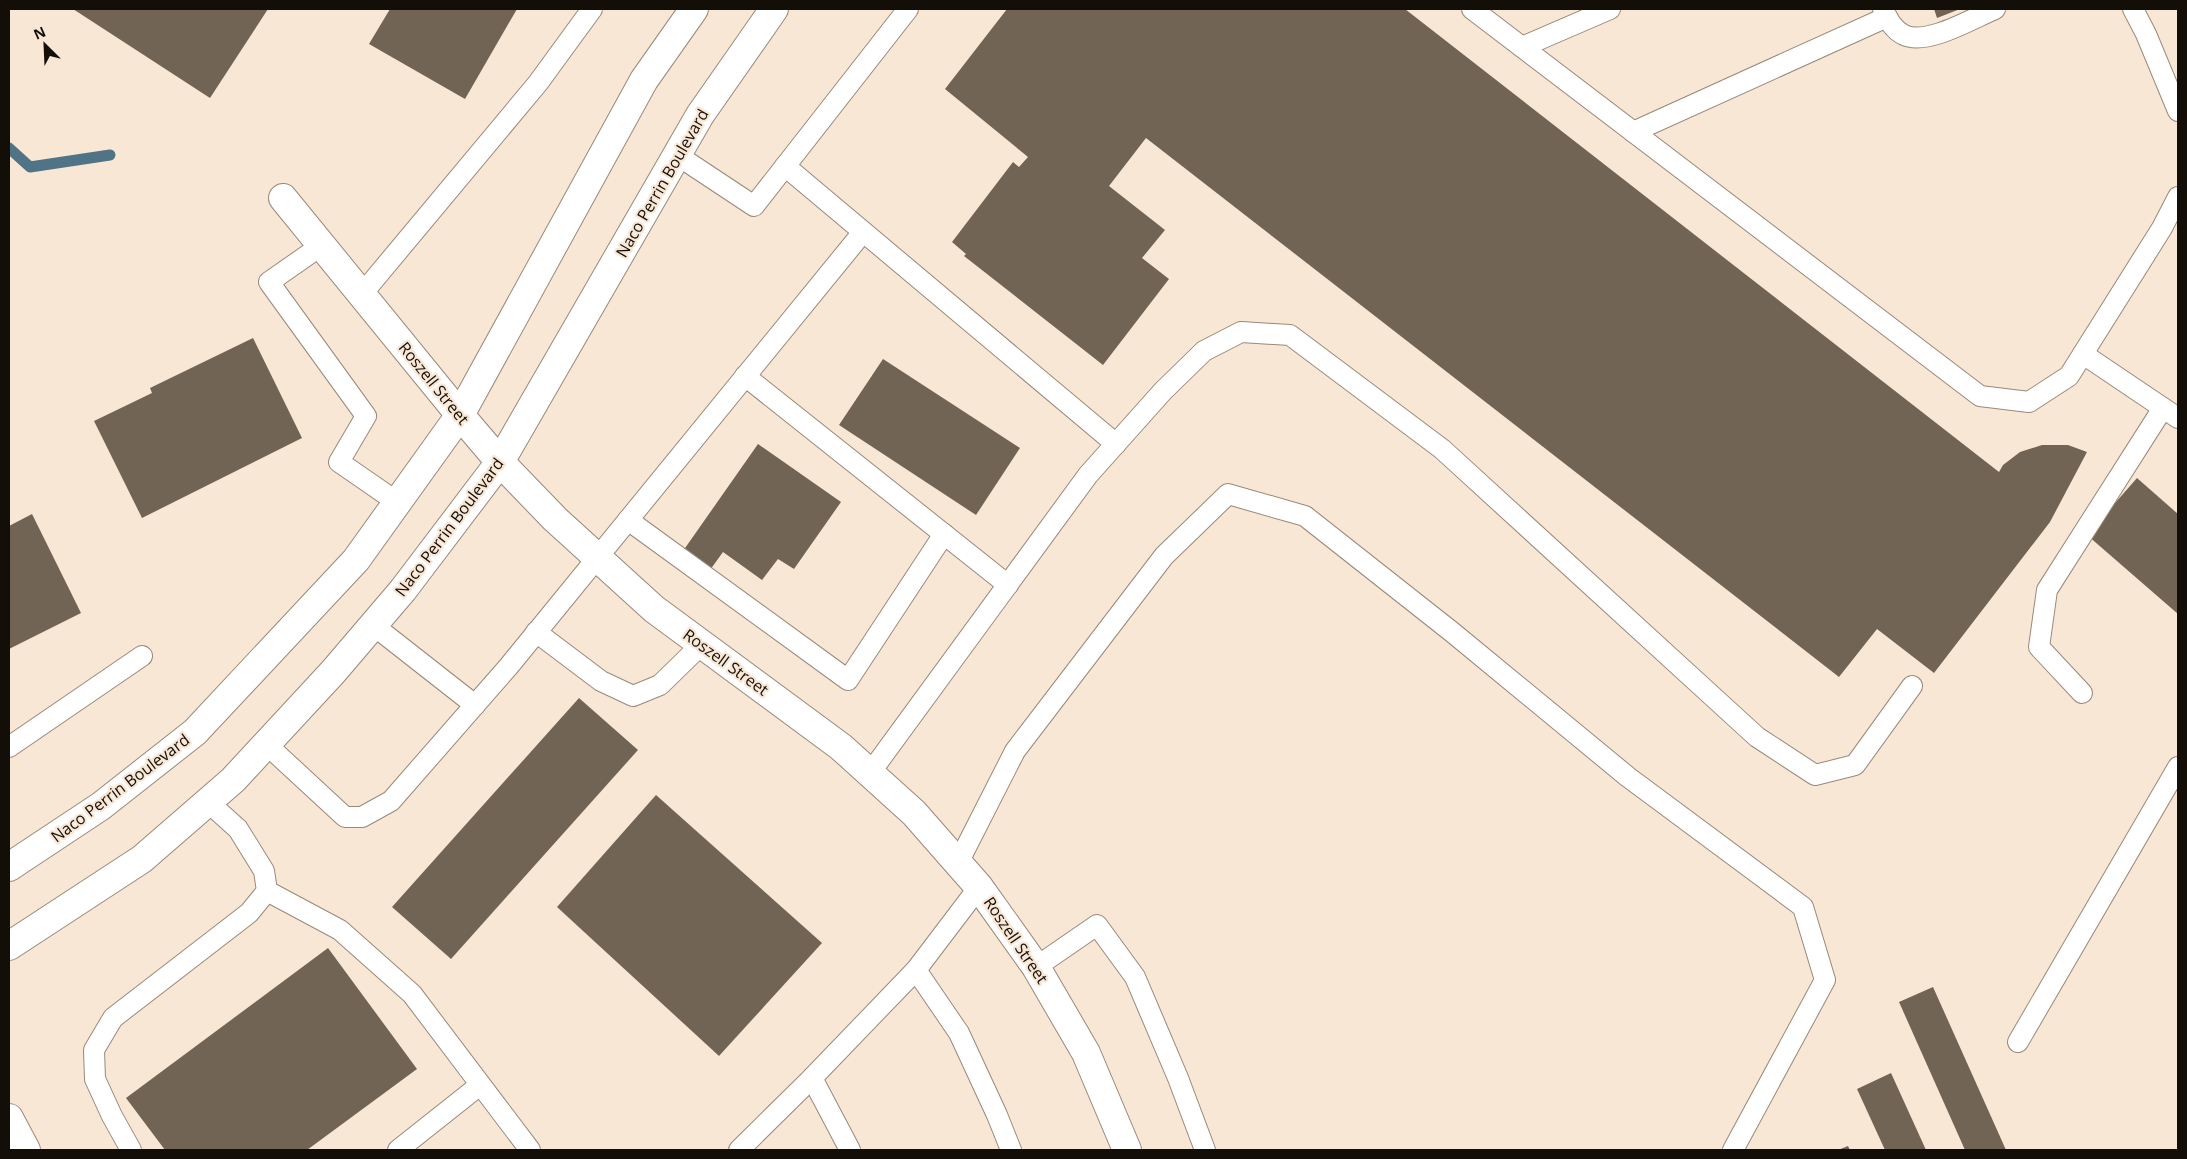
<svg xmlns="http://www.w3.org/2000/svg" width="2187" height="1159" font-family="'Open Sans',sans-serif">
<style>
.lines{fill:none;stroke-linecap:round;stroke-linejoin:round}
.stream{stroke:#507485;stroke-width:11}
.building{fill:#726454}
.lane-casing{stroke:#998979;stroke-width:22}
.street-casing{stroke:#998979;stroke-width:30}
.secondary-casing{stroke:#998979;stroke-width:30}
.lane{stroke:#fff;stroke-width:20}
.street{stroke:#fff;stroke-width:28}
.secondary{stroke:#fff;stroke-width:28}
.labels{text-anchor:middle;stroke-width:4.5;stroke-linejoin:round;paint-order:stroke}
.street-label{font-size:16px;fill:#130e08;stroke:#f9e7d6}
</style>
<rect width="100%" height="100%" fill="#f9e7d6"/>
<g class="lines">
<path class="stream" d="M9,148L30,167L110,155"/>
</g>
<g class="building">
<path d="M73,9H268L210,98Z"/>
<path d="M390,9H517L465,99L369,44Z"/>
<path d="M1007,9H1405L1999,472L2003,465L2020,452L2042,445H2068L2087,452L2050,522L1934,673L1877,629L1839,677L1146,138L1109,186L1165,230L1142,258L1169,279L1103,365L964,256L966,254L952,242L1013,162L1019,167L1028,157L945,89Z"/>
<path d="M1934,9H1960L1937,18Z"/>
<path d="M253,338L302,438L142,518L94,421L152,393L150,388Z"/>
<path d="M883,359L1020,448L976,515L839,425Z"/>
<path d="M758,444L841,502L794,569L778,559L762,580L723,552L710,570L683,551Z"/>
<path d="M2137,478L2178,514V614L2087,535Z"/>
<path d="M32,514L81,613L9,649V526Z"/>
<path d="M579,698L638,750L451,959L392,907Z"/>
<path d="M656,795L822,943L719,1056L557,907Z"/>
<path d="M328,948L417,1069L307,1150H165L126,1098Z"/>
<path d="M1933,987L2006,1150H1965L1899,1002Z"/>
<path d="M1891,1073L1926,1150H1885L1857,1089Z"/>
<path d="M1848,1146L1850,1150H1838Z"/>
</g>
<g class="lines">
<g class="lane-casing">
<g id="lane">
<path d="M1472,9L1980,396L2029,402L2069,376L2162,228L2178,197"/>
<path d="M1883,9C1888,19 1893,30 1904,35C1927,46 1973,18 1995,9"/>
<path d="M2133,9L2146,34L2178,111"/>
<path d="M1522,47L1610,9"/>
<path d="M1633,132L1887,17"/>
<path d="M677,155L754,206L908,9"/>
<path d="M785,166L1116,444"/>
<path d="M322,245L269,282L366,416L339,462L397,502"/>
<path d="M362,294L538,83L592,9"/>
<path d="M2083,354L2178,418"/>
<path d="M745,376L1008,585"/>
<path d="M628,520L848,680L944,534"/>
<path d="M373,625L475,705"/>
<path d="M536,632L601,681L633,696L660,685L702,644"/>
<path d="M2082,693L2039,647L2047,590L2163,408"/>
<path d="M266,744L345,817H362L391,801L509,666L863,232"/>
<path d="M9,747L142,656"/>
<path d="M870,773L1088,475L1163,391L1204,351L1241,332L1290,335L1442,449L1757,737L1815,775L1855,765L1912,686"/>
<path d="M958,863L1015,751L1164,556L1228,494L1305,516L1452,632L1628,777L1803,907L1825,980L1733,1150"/>
<path d="M267,891L340,930L412,994L530,1150"/>
<path d="M1036,967L1097,925L1135,977L1178,1078L1205,1150"/>
<path d="M916,970L959,1033L997,1115L1011,1150"/>
<path d="M2018,1042L2178,767"/>
<path d="M812,1078L850,1150"/>
<path d="M131,1150L112,1116L95,1079L94,1050L113,1018L249,913L267,891L264,871L238,829L208,802"/>
<path d="M398,1150L480,1085"/>
<path d="M739,1150L812,1078L916,970L979,887"/>
</g>
</g>
<g class="street-casing">
<g id="street">
<path d="M283,198L460,415L500,462L555,519L654,609L841,747L914,813L979,887L1036,967L1086,1053L1127,1150"/>
<path d="M9,1118L26,1150"/>
</g>
</g>
<g class="secondary-casing">
<g id="secondary">
<path d="M9,867L101,806L195,732L356,560L460,415L644,80L694,9"/>
<path d="M9,946L142,859L233,780L333,672L403,590L500,462L700,115L774,9"/>
</g>
</g>
<use href="#lane" class="lane"/>
<use href="#street" class="street"/>
<use href="#secondary" class="secondary"/>
</g>
<g class="labels">
<g class="street-label">
<text transform="translate(662 183) rotate(-60)" y="6">Naco Perrin Boulevard</text>
<text transform="translate(434 383) rotate(51)" y="6">Roszell Street</text>
<text transform="translate(449 527) rotate(-53)" y="6">Naco Perrin Boulevard</text>
<text transform="translate(726 662) rotate(36)" y="6">Roszell Street</text>
<text transform="translate(120 788) rotate(-37)" y="6">Naco Perrin Boulevard</text>
<text transform="translate(1016 940) rotate(56)" y="6">Roszell Street</text>
</g>
</g>
<rect width="2187" height="1159" fill="none" stroke="#130e08" stroke-width="20"/>
<g transform="translate(45 45) rotate(336)" stroke="#f9e7d6" stroke-width="4" paint-order="stroke">
<path d="M0-4L9 19L0 12L-9 19Z" fill="#130e08"/>
<text y="-8" font-size="14" font-weight="bold" text-anchor="middle" fill="#130e08">N</text>
</g>
</svg>
